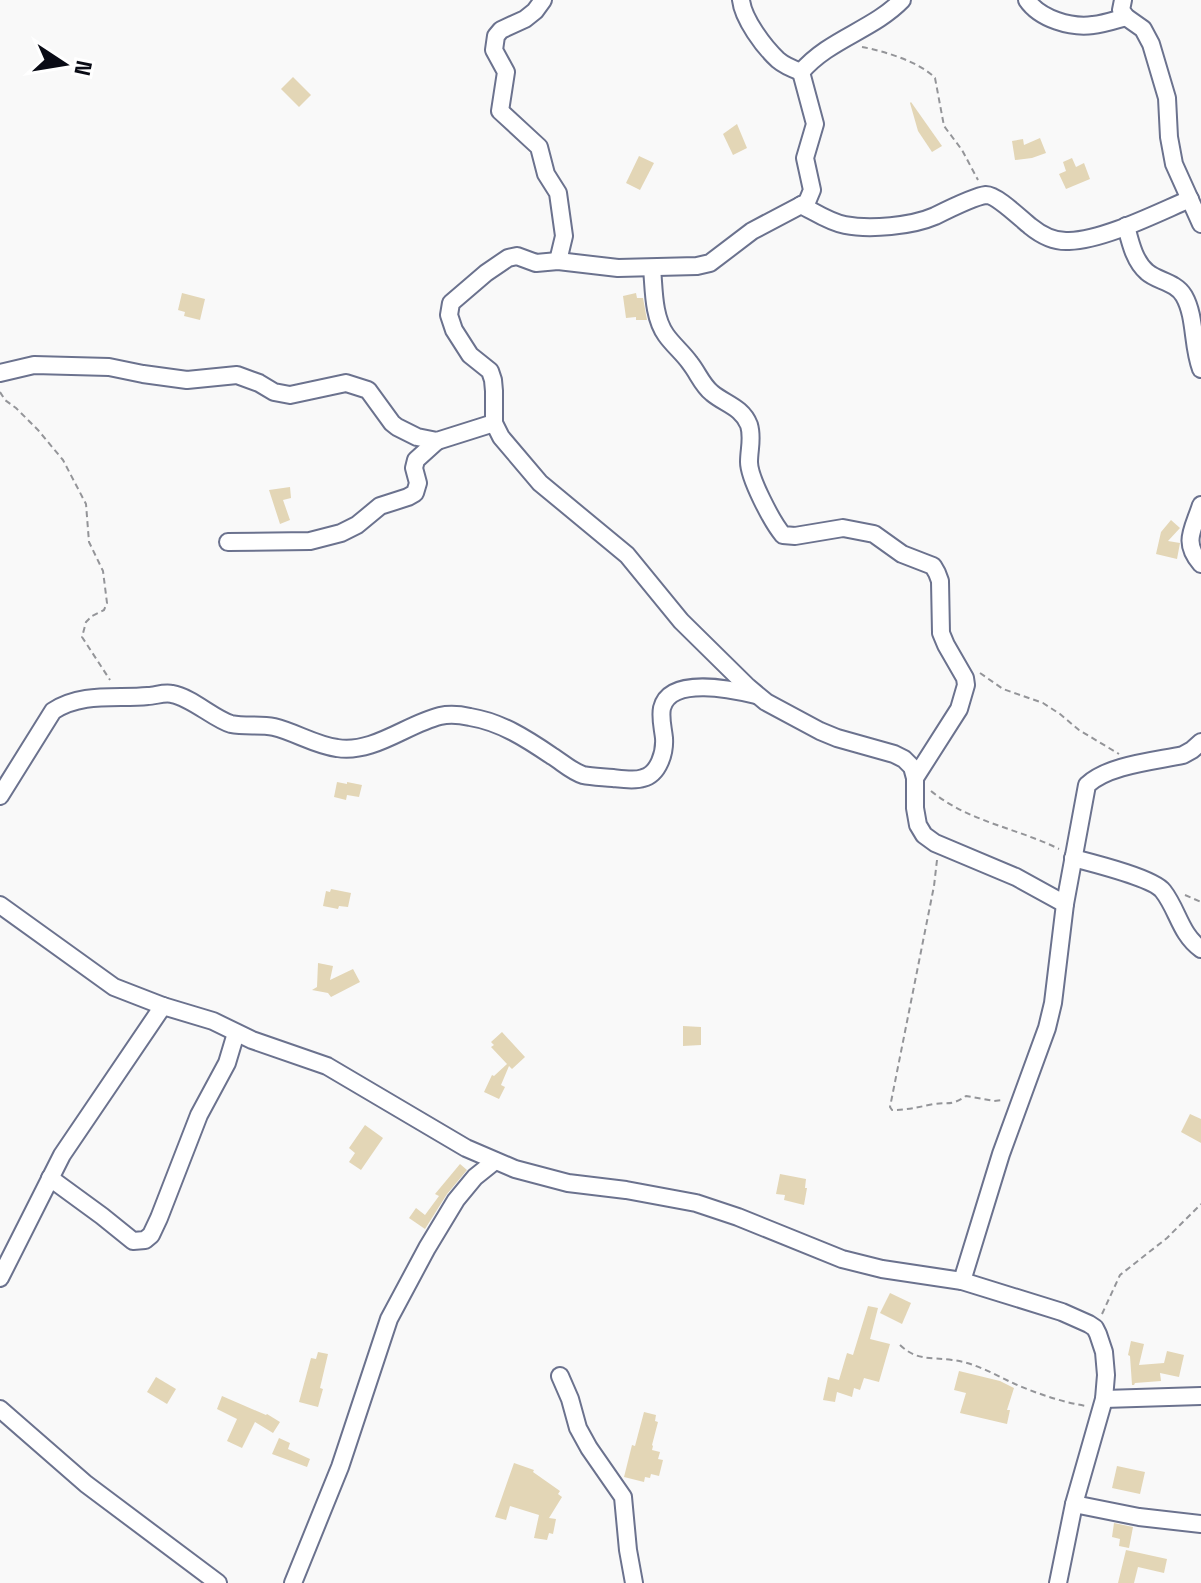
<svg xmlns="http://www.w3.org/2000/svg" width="1201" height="1583" font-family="'Space Grotesk',sans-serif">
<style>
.building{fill:#e3d6b6}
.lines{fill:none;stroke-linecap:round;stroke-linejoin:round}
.minor-casing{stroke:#6b728e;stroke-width:20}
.path{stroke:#949599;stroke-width:2;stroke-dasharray:6 4;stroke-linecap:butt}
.minor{stroke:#fff;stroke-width:16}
</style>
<rect width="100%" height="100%" fill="#f9f9f9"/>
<g class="building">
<path d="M293,77L311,95L299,107L281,89Z"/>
<path d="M911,102L942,146L932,152L918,131L910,103Z"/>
<path d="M737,124L747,148L733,155L723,134Z"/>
<path d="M1040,138L1046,153L1032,158L1015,160L1012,141L1023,139L1024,145Z"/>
<path d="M639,156L654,163L640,190L626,183Z"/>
<path d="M1072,158L1076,167L1084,163L1090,179L1066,189L1059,174L1066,171L1063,162Z"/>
<path d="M182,293L205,299L200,320L184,316L185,312L178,310Z"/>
<path d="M636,293L637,298H643L647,320H636V317L626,318L623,296Z"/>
<path d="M290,487L291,498L283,500L290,520L280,524L269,490Z"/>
<path d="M1171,520L1180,528L1168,541L1180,543L1177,559L1156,554L1161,532Z"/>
<path d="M337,782L347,784V782L362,785L359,797L347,795L346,800L334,797Z"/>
<path d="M331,889L351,893L348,907L339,906L338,909L323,906L326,891L330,892Z"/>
<path d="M318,963L333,966L330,980L353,969L360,982L331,997L328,993L312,990L317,987Z"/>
<path d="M683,1026L701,1027V1045L683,1046Z"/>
<path d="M502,1032L525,1057L512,1069L509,1066L501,1085L505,1087L499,1099L484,1092L492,1075L494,1076L507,1064L491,1047L494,1045L491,1042Z"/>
<path d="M1190,1114L1201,1119V1143L1181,1132Z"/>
<path d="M365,1125L383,1138L361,1170L349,1162L355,1153L349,1148Z"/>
<path d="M460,1164L467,1170L447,1194L425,1229L409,1218L416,1208L425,1215L439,1196L435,1194Z"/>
<path d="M780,1174L806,1179L805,1188H807L804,1205L784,1200L785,1195L776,1194Z"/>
<path d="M890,1293L911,1303L902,1324L880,1313Z"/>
<path d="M868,1306L878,1308L870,1339L890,1344L879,1382L864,1378L860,1390L854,1388L852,1397L837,1392L835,1402L823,1400L828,1377L839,1380L847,1353L853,1355Z"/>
<path d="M1131,1341L1144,1344L1139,1365L1164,1363L1167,1351L1184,1355L1179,1377L1160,1373L1161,1381L1135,1383L1134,1385H1132L1130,1356L1128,1355Z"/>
<path d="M318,1352L328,1354L320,1388L323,1389L318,1407L299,1402L311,1358L316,1359Z"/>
<path d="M959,1371L1000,1381L1014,1388L1007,1410H1010L1007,1424L960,1413L966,1393L954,1390Z"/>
<path d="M156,1377L176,1389L167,1404L147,1392Z"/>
<path d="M222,1396L266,1415L267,1414L280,1422L273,1433L255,1422L242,1448L227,1441L237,1419L217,1409Z"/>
<path d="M644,1412L656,1415L655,1421L658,1422L652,1445L653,1446L652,1450L660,1452L658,1459L663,1460L659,1476L651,1474L650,1478L645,1477L644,1482L624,1477L632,1445L635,1446Z"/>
<path d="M279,1438L290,1443L288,1449L310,1459L307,1467L272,1454Z"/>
<path d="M514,1463L534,1470L533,1472L560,1491L558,1494L562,1497L549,1518L556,1519L553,1534L549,1533L547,1540L534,1538L539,1515L510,1506L506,1520L495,1517Z"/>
<path d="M1117,1466L1145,1472L1140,1494L1112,1488Z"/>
<path d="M1114,1523L1133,1527L1129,1548L1119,1546L1120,1539L1112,1537Z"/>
<path d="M1126,1550L1167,1559L1164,1573L1138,1567L1134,1583H1118Z"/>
</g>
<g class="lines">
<g class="minor-casing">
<g id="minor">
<path d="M543,0L535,11L525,19L501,30L496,36L494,50L506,72L500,111L539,147L546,174L558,193L564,236L558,261"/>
<path d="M741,0C743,19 764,47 778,60C785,66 793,69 801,72"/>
<path d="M902,0C873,30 829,39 801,72L815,124L805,158L812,190L807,202L752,231L710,263L697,266L618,268L558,261L536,263L517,256L508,258L486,273L451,303L449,315L454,330L470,355L490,371L493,380L494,391V423L501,437L540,483L627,555L681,621L748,687L766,702L820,731L837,738L894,754L904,759L912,767L915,778V808L918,825L924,835L935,843L1016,877L1065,904"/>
<path d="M1027,0C1040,19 1071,28 1093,25C1104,24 1115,20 1126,17"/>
<path d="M1123,0L1121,10L1126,17L1143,29L1151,44L1167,98L1169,137L1174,164L1201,224"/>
<path d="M801,205C815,212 829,222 845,225C870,230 912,226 935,216C945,211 976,196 986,195C997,195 1021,219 1030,226C1041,235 1055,242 1069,241C1104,240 1157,213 1190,199"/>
<path d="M1126,226C1130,241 1134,261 1147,272C1157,281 1176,282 1184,296C1196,317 1192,346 1201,369"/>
<path d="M652,268C654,289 653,317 666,335C673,345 683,353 690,363C698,373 702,385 712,393C725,404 742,407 749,425C753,438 749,449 749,462C749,478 772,522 783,535L795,536L843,528L874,534L902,554L933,566L937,573L940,581L941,633L946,645L965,678L966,685L959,709L915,778"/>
<path d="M0,373L34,365L109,367L143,374L187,380L237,375L259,383L274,392L290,395L346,383L368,390L392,423L397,427L417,437L437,441L494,423"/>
<path d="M1201,505C1193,530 1182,542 1201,564"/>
<path d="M228,542L310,541L341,533L357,525L380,506L408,497L415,493L418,483L414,468L416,460L437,441"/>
<path d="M0,796L53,711C82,692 116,699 148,696C155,696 164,692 172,694C191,697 214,719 231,724C245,727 260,724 274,727C295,732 315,745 337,748C373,754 407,724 440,716C449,714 461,715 470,717C501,722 527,739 552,756C562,762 571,771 583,775C592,777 603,777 613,778C622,779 635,781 643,778C659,774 665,752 664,738C663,728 660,718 662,708C670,675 735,690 756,695"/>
<path d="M1073,858C1092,863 1153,878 1163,891C1178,910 1180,934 1201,949"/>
<path d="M0,905L114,987L163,1006L213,1021L252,1040L327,1066L466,1148L515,1169L568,1183L626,1190L696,1203L738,1217L842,1259L882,1269L962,1281L1062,1312L1089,1324L1095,1328L1098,1334L1104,1352L1106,1375L1104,1399L1074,1504L1058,1583"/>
<path d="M50,1178L102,1216L133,1241L145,1240L151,1235L159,1218L199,1115L227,1063L236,1033"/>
<path d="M0,1278L62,1155L163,1006"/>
<path d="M962,1281L1001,1154L1047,1028L1053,1003L1065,904L1087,785C1108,765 1155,761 1183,755L1192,750L1201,742"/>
<path d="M560,1376L570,1399L578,1428L589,1448L623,1497L628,1550L634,1583"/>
<path d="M1104,1399L1201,1396"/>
<path d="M0,1409L86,1484L218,1583"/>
<path d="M1074,1504L1139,1517L1201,1524"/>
<path d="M293,1583L340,1467L389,1319L427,1248L456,1200L475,1177L495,1161"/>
</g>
</g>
<g class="path">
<path d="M862,47C884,51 920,62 935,78L944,126L962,150L978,180"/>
<path d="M0,392L5,400L16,408L38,430L63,460L86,504L89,542L103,571L107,603L104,610L92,616L86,622L82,637L110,680"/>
<path d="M980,673L1003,689L1043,703L1060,714L1079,730L1119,754"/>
<path d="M931,791C969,822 1017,828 1059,849"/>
<path d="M937,860L934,886L890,1107L892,1110C907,1110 919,1107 934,1104C949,1102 951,1106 966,1096L994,1101L1003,1100"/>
<path d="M1185,895L1201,902"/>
<path d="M1102,1314L1120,1275L1167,1238L1201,1204"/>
<path d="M900,1345C917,1361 930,1357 952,1360C974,1362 995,1375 1015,1384C1038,1394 1062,1402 1086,1406"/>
</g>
<use href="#minor" class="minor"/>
</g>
<g transform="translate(64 64) rotate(102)" stroke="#ffffff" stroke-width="6" paint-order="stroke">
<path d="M0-6L14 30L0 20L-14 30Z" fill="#090b15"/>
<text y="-12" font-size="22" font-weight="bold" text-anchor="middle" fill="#090b15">N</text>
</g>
</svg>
